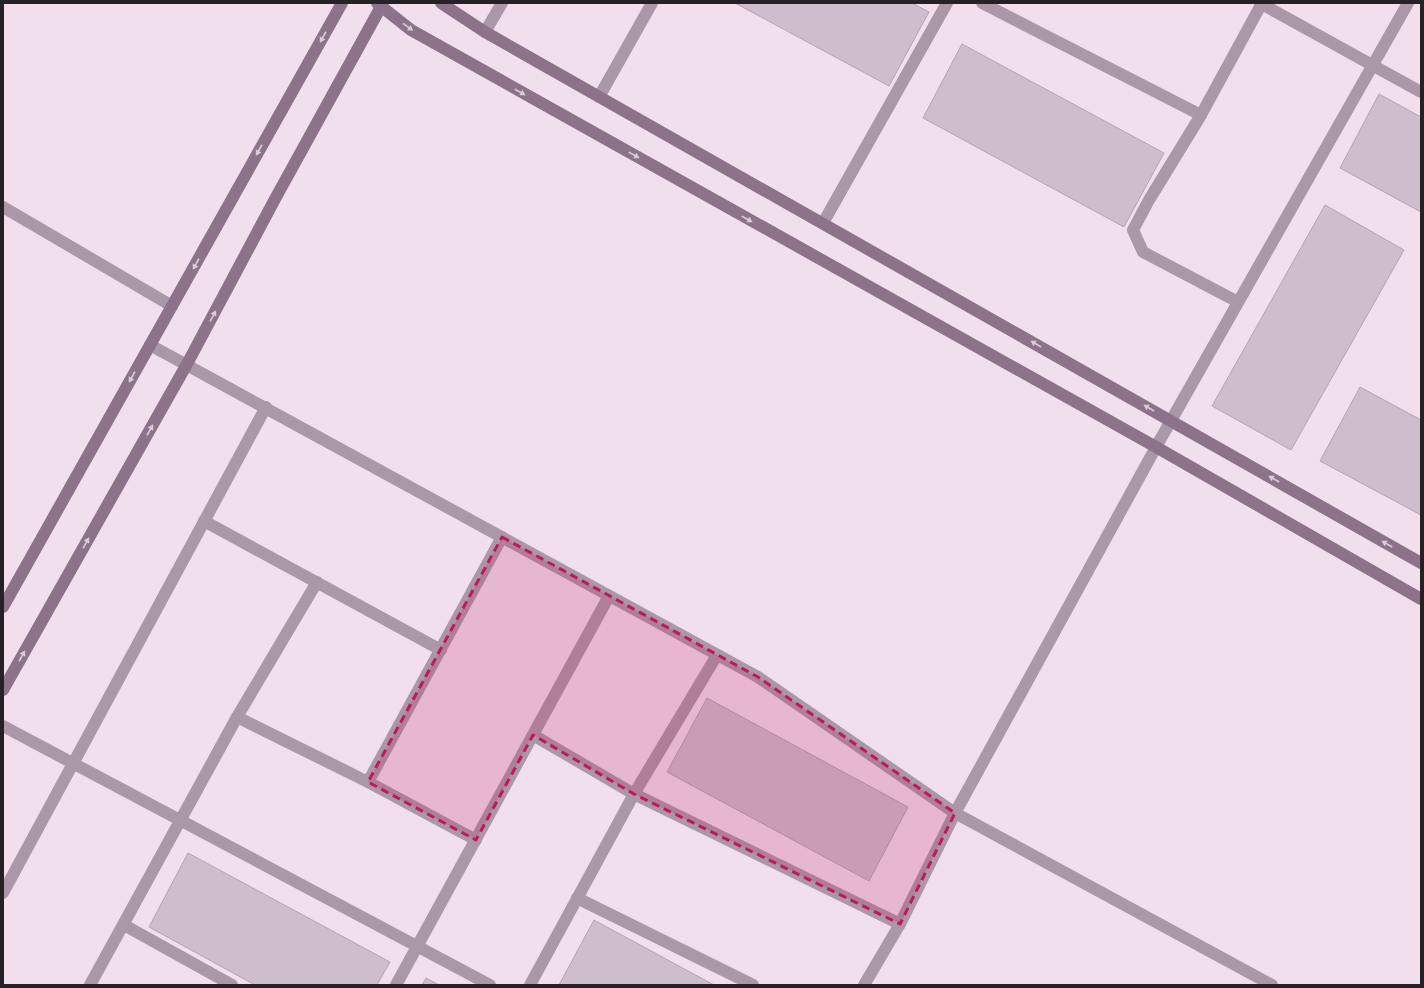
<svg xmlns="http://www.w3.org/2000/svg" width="1424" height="988" font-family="'Times New Roman',serif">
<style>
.building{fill:#cebdcc;stroke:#b4a4b2}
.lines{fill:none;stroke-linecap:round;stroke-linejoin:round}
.street{stroke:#aa98a8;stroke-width:12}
.secondary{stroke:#8d738a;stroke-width:12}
.oneway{fill:#d7ced6}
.marked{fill:#c2185b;fill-opacity:0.2;stroke:#c2185b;stroke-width:3;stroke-dasharray:8 5;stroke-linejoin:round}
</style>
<rect width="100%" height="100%" fill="#f1dfee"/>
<g class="building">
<path d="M735,3H912L929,12L889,86Z"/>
<path d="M962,44L1164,153L1124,227L923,118Z"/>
<path d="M1379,94L1421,117V212L1340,168Z"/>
<path d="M1325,205L1404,250L1291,450L1212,406Z"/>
<path d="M1360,387L1421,420V515L1320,461Z"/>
<path d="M707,698L908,807L869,881L667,772Z"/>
<path d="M188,853L390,962L377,985H255L149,927Z"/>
<path d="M594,920L714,985H559Z"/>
<path d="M426,978L439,985H422Z"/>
</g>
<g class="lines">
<g class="street">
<path d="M982,3L1201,115"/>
<path d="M1260,3L1421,92"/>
<path d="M485,32L502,3"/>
<path d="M599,97L652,3"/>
<path d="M3,207L172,306"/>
<path d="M823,223L947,3"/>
<path d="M1238,302L1143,252L1133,230L1149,200L1201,115L1262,3"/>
<path d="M150,345L758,677L955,813L1272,985"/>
<path d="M204,521L441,650"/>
<path d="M237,717L368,782L476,840"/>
<path d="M3,726L490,985"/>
<path d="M533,735L634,794L900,924"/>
<path d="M368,782L502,537"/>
<path d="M3,893L266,407"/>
<path d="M577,898L753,985"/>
<path d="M124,925L232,985"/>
<path d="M90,985L237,717L317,582"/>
<path d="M396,985L609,596"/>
<path d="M530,985L634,794L717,655"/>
<path d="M864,985L900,924L955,813L1156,447L1408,3"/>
</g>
<g class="secondary">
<path d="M377,3L411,30L1156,447L1421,599"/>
<path d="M441,3L485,32L1421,563"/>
<path d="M3,607L342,3"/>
<path d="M3,690L187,364L275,199L383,3"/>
</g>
</g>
<defs><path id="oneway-solid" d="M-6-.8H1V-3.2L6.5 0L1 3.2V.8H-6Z"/></defs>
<g class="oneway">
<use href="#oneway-solid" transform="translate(408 27) rotate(36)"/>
<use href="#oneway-solid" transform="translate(323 37) rotate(119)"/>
<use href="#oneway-solid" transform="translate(520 92) rotate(29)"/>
<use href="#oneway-solid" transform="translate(259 150) rotate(119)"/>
<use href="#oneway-solid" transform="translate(634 155) rotate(29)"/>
<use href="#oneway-solid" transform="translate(747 219) rotate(29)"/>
<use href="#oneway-solid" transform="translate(196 264) rotate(119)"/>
<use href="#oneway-solid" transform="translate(213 316) rotate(-62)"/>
<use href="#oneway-solid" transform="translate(1036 344) rotate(-150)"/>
<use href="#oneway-solid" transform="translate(132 377) rotate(119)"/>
<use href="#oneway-solid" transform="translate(1149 408) rotate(-150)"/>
<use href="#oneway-solid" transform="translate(150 430) rotate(-61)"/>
<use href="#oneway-solid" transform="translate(1274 479) rotate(-150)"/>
<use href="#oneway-solid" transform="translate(86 543) rotate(-61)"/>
<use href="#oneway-solid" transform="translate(1387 544) rotate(-150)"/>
<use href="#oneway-solid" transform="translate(22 656) rotate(-61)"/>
</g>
<path class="marked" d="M502,537L758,677L955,813L900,924L634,794L533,735L476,840L368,782Z"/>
<rect width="1424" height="988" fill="none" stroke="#272026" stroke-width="8"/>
</svg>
